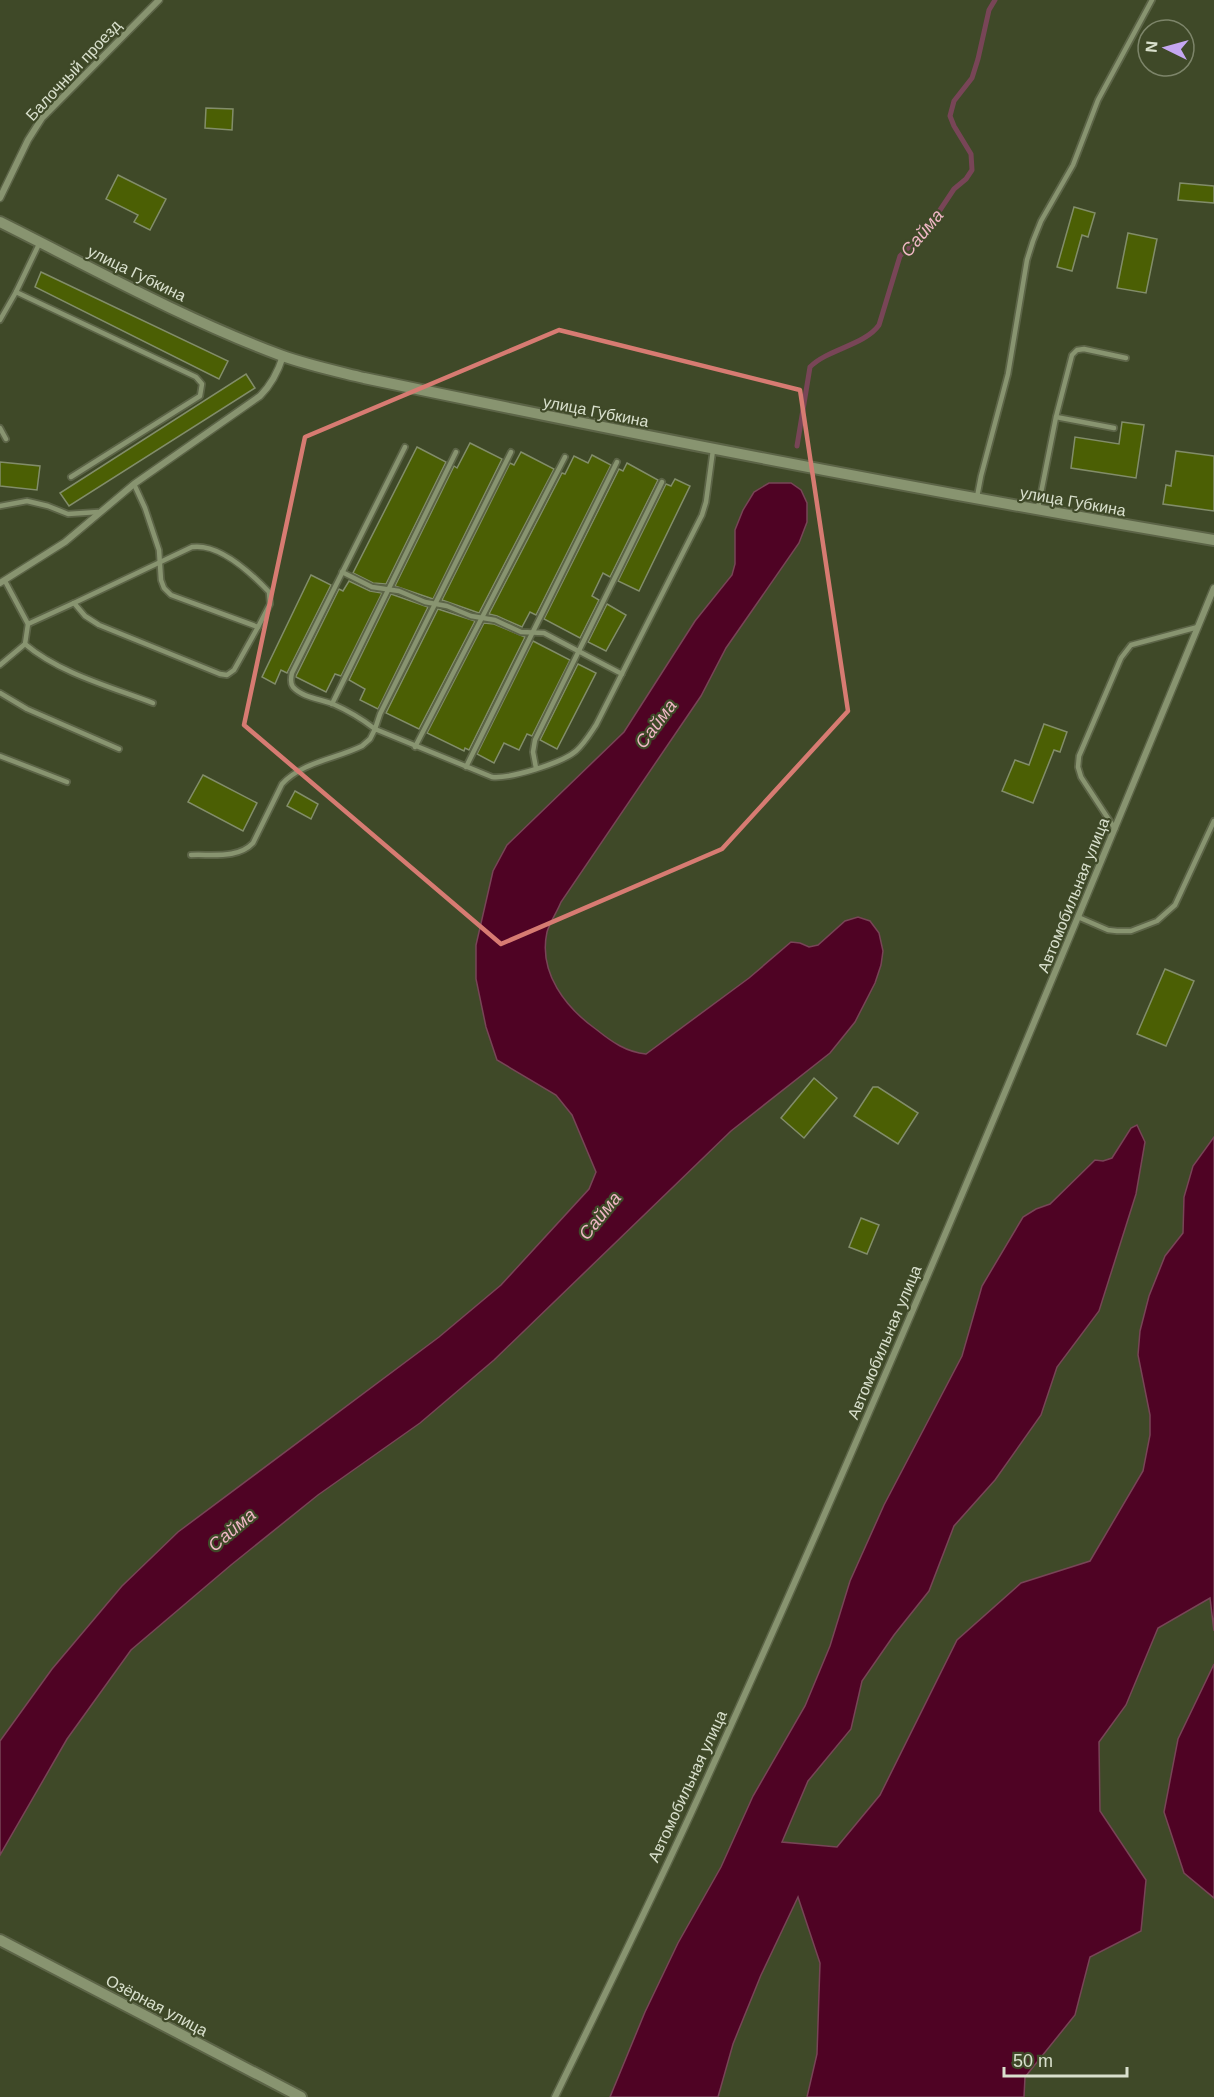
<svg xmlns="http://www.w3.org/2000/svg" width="1214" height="2097" font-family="Helvetica,sans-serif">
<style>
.water{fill:#4f0324;stroke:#784557;stroke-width:1.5}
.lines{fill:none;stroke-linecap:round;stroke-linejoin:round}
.stream{stroke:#784557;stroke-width:5}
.building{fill:#4b5f04;stroke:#828d6a;stroke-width:1.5}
.service-casing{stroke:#5c6447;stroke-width:8}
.minor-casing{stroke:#5c6447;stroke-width:9}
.tertiary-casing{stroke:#5c6447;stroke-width:14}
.service{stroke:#889470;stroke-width:4.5}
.minor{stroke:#889470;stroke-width:6}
.tertiary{stroke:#889470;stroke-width:10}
.marked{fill:none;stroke:#d77b72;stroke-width:4.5;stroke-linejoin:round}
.labels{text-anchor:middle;stroke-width:4.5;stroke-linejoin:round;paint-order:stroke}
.street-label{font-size:16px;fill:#d9e0cd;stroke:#3f4928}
.water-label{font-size:18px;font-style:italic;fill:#efb7c5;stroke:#3f4928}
</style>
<rect width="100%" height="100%" fill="#3f4928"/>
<g class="water">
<path d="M769,483H791L801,490L807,503V522L799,543L726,648L701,696L561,902C557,912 550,922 547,932C538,973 566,1008 597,1030C612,1042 626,1052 646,1054L749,978L791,942L800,943L809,947L818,945L845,921L858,917L870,921L879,933L883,951L881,965L875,983L855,1022L830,1053L731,1131L494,1360L420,1423L318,1495L231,1565L131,1650L67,1739L0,1855V1741L52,1669L122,1586L178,1532L439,1337L501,1285L589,1189L596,1172L572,1115L556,1095L497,1060L486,1027L476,979V945L493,871L507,845L624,732L695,621L732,575L735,564V530L743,510L754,492Z"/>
<path d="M1137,1125L1145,1142L1136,1194L1099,1311L1057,1367L1041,1415L995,1480L954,1526L929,1591L894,1635L862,1681L851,1729L808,1781L782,1842L837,1847L880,1795L957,1640L1021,1583L1090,1561L1143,1471L1150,1435V1415L1138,1355L1140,1331L1149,1296L1165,1256L1183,1233L1184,1197L1193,1166L1214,1137V1631L1210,1598L1158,1628L1126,1705L1099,1742L1100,1811L1146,1880L1141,1931L1090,1957L1075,2015L1025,2077L1024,2097H807L817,2054L820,1963L798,1897L761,1975L733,2044L718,2097H610L645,2012L678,1943L721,1867L753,1796L805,1706L830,1646L850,1581L884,1505L962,1356L982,1286L1023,1217L1036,1209L1050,1204L1095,1160L1103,1161L1112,1158L1131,1128Z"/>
<path d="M1214,1664V1898L1184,1873L1164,1812L1178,1739Z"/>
</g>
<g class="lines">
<path class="stream" d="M797,446L810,367C828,349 865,345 879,325L900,256L928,228L954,189L966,179L972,170L971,154L954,126L950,116L954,101L972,78L978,59L989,10L995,0"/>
</g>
<g class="building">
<path d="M206,108L233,109L232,130L205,128Z"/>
<path d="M118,175L166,199L150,230L134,222L138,215L106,199Z"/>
<path d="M1180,183L1214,186V203L1178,200Z"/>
<path d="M1074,207L1095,213L1088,237L1082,235L1072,271L1057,267Z"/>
<path d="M1128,233L1157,239L1146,293L1117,288Z"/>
<path d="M41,272L228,361L219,379L35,287Z"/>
<path d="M246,374L255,388L69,506L60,493Z"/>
<path d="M1122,422L1144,425L1136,478L1071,468L1075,437L1119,444Z"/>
<path d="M470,443L502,459L433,599L395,586L454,466L457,468Z"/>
<path d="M417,447L446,462L386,584L373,583L353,573Z"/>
<path d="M1176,451L1214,456V511L1163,504L1166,485L1171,486Z"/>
<path d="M521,452L554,469L479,613L442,600L510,463L514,465Z"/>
<path d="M592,455L611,465L536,615L530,612L522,627L497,616L489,614L562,473L565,474L574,456L588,463Z"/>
<path d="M0,462L40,466L37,490L0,486Z"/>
<path d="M627,463L658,480L610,577L603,573L592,596L599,600L580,638L544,619L619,469L623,471Z"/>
<path d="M675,479L690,486L639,591L618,581L666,484L671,486Z"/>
<path d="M311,575L331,585L287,673L281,670L275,684L262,677Z"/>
<path d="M349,581L370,591L382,593L341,676L335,674L326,692L296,677V676L339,589L343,591Z"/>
<path d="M391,594L428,607L378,709L360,700L365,689L349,680Z"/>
<path d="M607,604L626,615L606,651L588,642Z"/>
<path d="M438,609L475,621L419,729L386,713Z"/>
<path d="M484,623L494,624L525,637L469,750L465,748L464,751L427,733Z"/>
<path d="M533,641L570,660L532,736L527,734L519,750L504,743L494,763L477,754Z"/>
<path d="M578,664L596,673L557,749L540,740Z"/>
<path d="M1044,724L1067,732L1060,752L1054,750L1033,803L1002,791L1015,760L1029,765Z"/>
<path d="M203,775L257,803L243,831L188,802Z"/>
<path d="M295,791L318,804L311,819L287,806Z"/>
<path d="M1165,969L1194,981L1166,1046L1137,1034Z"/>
<path d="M814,1078L837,1098L804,1138L781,1118Z"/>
<path d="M873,1087H878L918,1113L898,1144L854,1116Z"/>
<path d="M861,1218L879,1225L867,1254L849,1247Z"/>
</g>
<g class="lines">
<g class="service-casing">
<g id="service">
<path d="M16,292L196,377L202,384L200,396L71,477"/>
<path d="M0,320L16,292L40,242"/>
<path d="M1056,417L1114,428"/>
<path d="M0,428L6,439"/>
<path d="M405,447L292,673C291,677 290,683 293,687C303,698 321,699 333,704C349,711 362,719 375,729L380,714L511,452"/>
<path d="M977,497L981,476L1008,374L1027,260L1033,241L1041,221L1073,165L1098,100L1152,0"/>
<path d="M0,506L27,501L48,506L68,514L98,512"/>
<path d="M1038,508L1056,417L1072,355L1077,350L1084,349L1126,358"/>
<path d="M342,572L372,587L399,591L425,602L447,606L471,616L495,620L521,632L544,633L622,674"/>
<path d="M74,603L192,547C219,543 251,573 269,592L270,604L258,627"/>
<path d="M28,624L74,603L85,616L99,625L220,674L227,675L234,670L258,627L171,595L164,588L161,580L159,550L145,508L134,484"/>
<path d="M25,644C59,673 111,687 153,703"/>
<path d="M0,665L25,644L28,624L5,581"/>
<path d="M0,693L27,709L119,749"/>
<path d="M332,704L456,452"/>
<path d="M415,747L565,457"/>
<path d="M0,756L67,782"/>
<path d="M466,767L617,462"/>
<path d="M536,768L533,752L535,740L662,482"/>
<path d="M1115,829L1081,777L1078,767L1079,756L1121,658L1131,645L1198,627"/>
<path d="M191,855C212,854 238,859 253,843L282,784C302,762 336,759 362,746L370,739L375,729L492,777C510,779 562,763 576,751C584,744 590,734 596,725L702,515L706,502L713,450"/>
<path d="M1078,917L1108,930L1117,931H1131L1157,921L1175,905L1214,821"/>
</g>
</g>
<g class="minor-casing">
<g id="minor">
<path d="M0,198L28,140L42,118L159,0"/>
<path d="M0,583L65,542L134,484L260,396C272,384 278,372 283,356"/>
<path d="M555,2097C603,1998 652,1899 698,1798C880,1399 1047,993 1214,588"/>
</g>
</g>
<g class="tertiary-casing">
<g id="tertiary">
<path d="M0,222C92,268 184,319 280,355C307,365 336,371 364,378C646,437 929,492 1214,540"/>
<path d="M0,1940L301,2097"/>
</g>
</g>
<use href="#service" class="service"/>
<use href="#minor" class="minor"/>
<use href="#tertiary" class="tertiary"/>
</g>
<path class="marked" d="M559,330L800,390L848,711L722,849L501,944L244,725L305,437Z"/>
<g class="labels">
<g class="street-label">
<text transform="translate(73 70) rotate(-47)" y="6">Балочный проезд</text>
<text transform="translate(137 273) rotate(26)" y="6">улица Губкина</text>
<text transform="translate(596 411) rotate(11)" y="6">улица Губкина</text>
<text transform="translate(1073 501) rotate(10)" y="6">улица Губкина</text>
<text transform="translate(1073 895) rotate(-68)" y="6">Автомобильная улица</text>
<text transform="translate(884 1342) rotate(-67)" y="6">Автомобильная улица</text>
<text transform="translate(687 1786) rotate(-65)" y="6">Автомобильная улица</text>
<text transform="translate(157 2005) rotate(28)" y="6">Озёрная улица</text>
</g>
<g class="water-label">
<text transform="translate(922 233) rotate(-50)" y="6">Сайма</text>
<text transform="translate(656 724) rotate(-53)" y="6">Сайма</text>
<text transform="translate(600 1216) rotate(-51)" y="6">Сайма</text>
<text transform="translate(232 1530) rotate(-40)" y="6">Сайма</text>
</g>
</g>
<g transform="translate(1166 48) rotate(275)"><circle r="28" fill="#3f4928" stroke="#7d856a" stroke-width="1.5"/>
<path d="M0-4.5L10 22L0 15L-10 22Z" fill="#c5a7f1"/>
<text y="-9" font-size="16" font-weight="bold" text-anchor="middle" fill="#d9e0cd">N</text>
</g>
<path d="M1004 2067v9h123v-9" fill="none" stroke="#d9e0cd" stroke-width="3"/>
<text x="1013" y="2067" font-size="18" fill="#d9e0cd" stroke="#3f4928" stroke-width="4.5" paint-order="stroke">50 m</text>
</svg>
